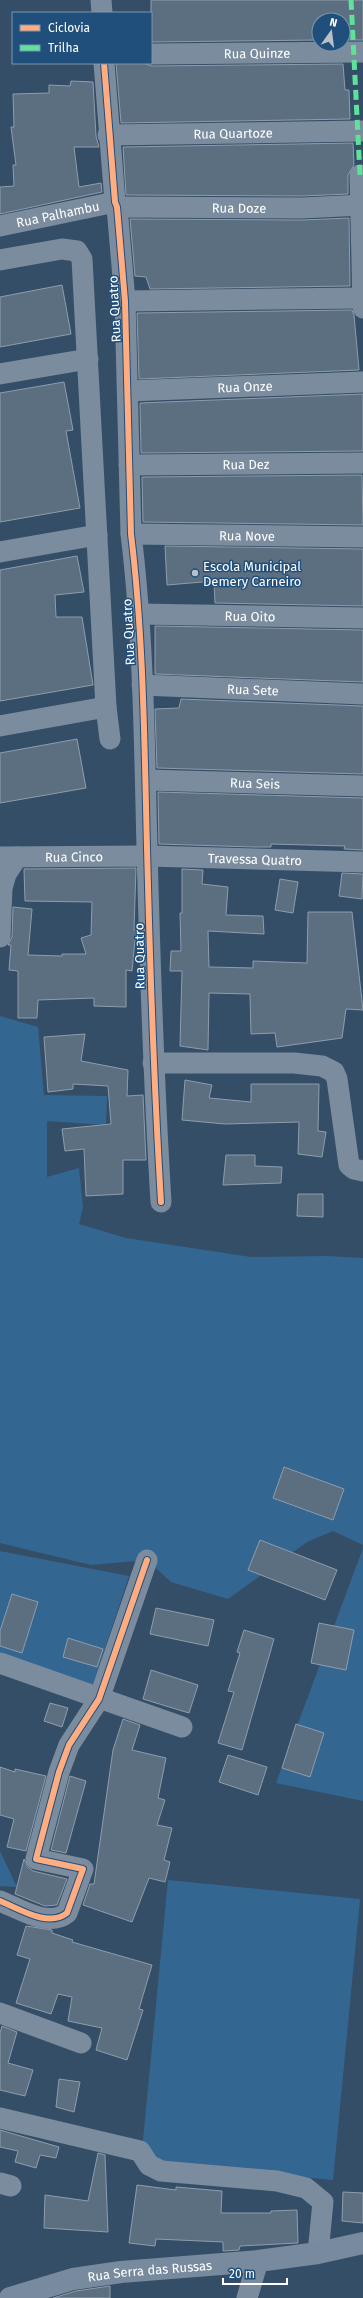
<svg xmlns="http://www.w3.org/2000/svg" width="363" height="2298" font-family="'Fira Sans',sans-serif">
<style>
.green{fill:#346692}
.building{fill:#5c6f81;stroke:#8d9dad}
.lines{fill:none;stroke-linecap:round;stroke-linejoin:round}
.minor{stroke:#7a8c9e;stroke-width:21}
.major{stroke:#788a9d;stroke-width:22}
.quiet{stroke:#60e19b;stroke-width:5;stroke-dasharray:10 5;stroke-linecap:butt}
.cycleway-casing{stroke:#214f7b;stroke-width:8}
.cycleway{stroke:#ffac80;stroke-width:6}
.poi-dot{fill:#b8c1ca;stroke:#214f7b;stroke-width:1.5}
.labels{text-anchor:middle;stroke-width:3;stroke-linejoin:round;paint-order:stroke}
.street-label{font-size:13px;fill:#fff;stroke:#214f7b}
.poi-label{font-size:13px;fill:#fff;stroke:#214f7b;text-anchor:start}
</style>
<rect width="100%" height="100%" fill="#354e67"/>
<g class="green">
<path d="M0,1016L38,1027L44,1095L107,1096L106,1125L47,1121V1177L79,1168L83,1207L79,1224L126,1238L251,1257L328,1256L363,1258V1545L333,1531L307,1542L228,1599L171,1582L147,1560L91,1565L0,1543Z"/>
<path d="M363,1548V1801L276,1783Z"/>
<path d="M0,1551L129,1576L89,1696L0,1663Z"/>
<path d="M0,1851L17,1887L0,1886Z"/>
<path d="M168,1880L360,1899L333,2180L141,2161Z"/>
</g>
<g class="building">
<path d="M151,0H363V40H343V20H319V40L151,42Z"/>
<path d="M116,63H144L151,66L343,64L345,90H349L350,119L121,123Z"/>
<path d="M71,81L93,82L96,136L99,147H74L79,187L101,183L102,192L0,214V187L14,186L13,165H16L11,127H14L13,94L49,93V85L70,86Z"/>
<path d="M353,143L354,165L348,175V194L302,196L126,195L123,147Z"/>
<path d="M349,218L350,286L150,289L146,277L135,276L130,219L302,220Z"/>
<path d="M62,285L71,334L0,347V297Z"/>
<path d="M352,310L354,315L359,370L139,379L137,313Z"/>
<path d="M64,382L73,430L66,431L80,508L0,522V393Z"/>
<path d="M363,394V451L141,453L140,403Z"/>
<path d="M362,475L363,525L143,522L142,477Z"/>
<path d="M165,546L363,549V606L215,603L214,581L167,585Z"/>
<path d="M77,556L84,592L55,595L56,617H82L93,685L0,701V570Z"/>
<path d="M155,626L363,630V682L155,674Z"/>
<path d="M181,699L363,706V774L157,768L155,709L179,708Z"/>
<path d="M77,739L86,788L0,803V753Z"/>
<path d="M158,792L363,798V850L344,849L345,846L271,844V847H254L159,844Z"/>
<path d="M136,868L134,930H136L132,971L126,970V1007L94,1006V998L38,1000L37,1018H18V971L9,970L11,945H8L12,937L13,907L32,909L28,955L62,956V954H86L81,938L91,935L92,902L25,901L24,869Z"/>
<path d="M182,869L203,870L202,884L228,887L226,915L263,916L264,934L208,931L209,967L253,968V961L307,963L308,912H352L363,1010L346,1009L342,1038L277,1047L275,1033L251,1034L250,994L209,993L208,1050L180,1046L182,971H170L171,951H181L180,913H182Z"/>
<path d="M342,873L363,874L362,899L339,896Z"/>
<path d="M280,879L298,882L293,913L275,910Z"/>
<path d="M85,1034L81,1061L128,1070L127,1096L143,1095L146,1160H123V1194L86,1196L84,1149L65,1151L62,1129L111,1124L108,1086L73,1084V1089L48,1092L44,1037Z"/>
<path d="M185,1080L212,1085L209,1098L251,1102V1084H319L318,1131L326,1132L322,1157L298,1154L299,1122L225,1124L182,1120Z"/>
<path d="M226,1155H255V1166L282,1167L281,1183L223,1185Z"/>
<path d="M298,1194H323V1217L297,1216Z"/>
<path d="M284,1467L344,1489L333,1520L273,1498Z"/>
<path d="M260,1540L337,1570L325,1600L248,1570Z"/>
<path d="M12,1594L38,1602L22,1653L0,1646V1631Z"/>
<path d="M156,1608L214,1620L208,1646L150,1634Z"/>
<path d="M319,1623L354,1630L346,1670L311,1663Z"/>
<path d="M244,1630L274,1639L242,1750L218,1743L234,1692L228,1691L240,1653L237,1652Z"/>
<path d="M68,1638L103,1649L97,1667L63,1657Z"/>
<path d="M151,1670L198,1685L189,1713L143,1699Z"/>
<path d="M50,1703L68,1708L62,1727L44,1721Z"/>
<path d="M123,1719L140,1725L132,1750L166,1758L158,1798L165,1800L157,1825L172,1828L164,1860L170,1862L165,1882L149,1878L132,1922L83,1905L90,1884H94L113,1750Z"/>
<path d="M296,1724L324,1733L310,1777L282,1768Z"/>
<path d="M228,1755L267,1767L258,1795L219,1782Z"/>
<path d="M0,1767L15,1772V1769L46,1776L26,1851L7,1847L14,1819L0,1815Z"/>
<path d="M70,1776L86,1781L66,1853L51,1850Z"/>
<path d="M24,1859L28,1867L33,1871L67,1879L57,1905L45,1906L15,1894Z"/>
<path d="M26,1926L52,1930V1933L73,1940L72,1942L152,1965L139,2009L143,2010L127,2060L96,2050L102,2028L68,2021L72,1997L58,1994L51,2014L16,2003L30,1959L17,1955Z"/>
<path d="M2,2026L17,2032L8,2063L33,2070L25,2096L0,2090V2033Z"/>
<path d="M59,2079L80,2082L74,2112L56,2107Z"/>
<path d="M0,2130L59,2147L56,2158L40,2155L36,2168L15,2162L18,2151L0,2147Z"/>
<path d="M98,2153L105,2155L108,2232L44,2228L45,2195L88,2201Z"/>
<path d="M137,2185L176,2190V2187L222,2191L221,2213H271V2211L297,2210L298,2243L240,2246L239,2250L223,2251V2242L156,2239L155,2246L129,2243Z"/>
<path d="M343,2192L363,2193V2223L342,2221Z"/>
<path d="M110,2286V2298H53L76,2291Z"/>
</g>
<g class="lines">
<g class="minor">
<path d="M101,0L102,13"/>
<path id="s1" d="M151,54L363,52"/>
<path d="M104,63L115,202L117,207L125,301L131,534C142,624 144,716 146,806C149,938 153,1070 161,1202"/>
<path id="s2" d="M108,135L363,131"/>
<path d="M360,175L363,308"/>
<path id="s3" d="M117,207L302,208L363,205"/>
<path id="s4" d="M0,226L115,202"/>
<path d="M0,260L62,249L77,251L82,259L106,707L110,739"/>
<path d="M125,301L363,298"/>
<path d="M0,374L88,359"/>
<path id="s5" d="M128,391L363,382"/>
<path id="s6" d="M129,465L363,463"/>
<path id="s7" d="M131,534L363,537"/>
<path d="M0,552L97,535"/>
<path id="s8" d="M138,614L363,618"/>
<path id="s9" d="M142,685L363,694"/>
<path d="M0,726L106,707"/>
<path id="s10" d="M146,780L363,786"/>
<path id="s11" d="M0,857L148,856L363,862"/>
<path d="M0,937L2,888L6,874L17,857"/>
<path d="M153,1063H294L322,1066L334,1072L337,1079L349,1165L354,1169L363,1171"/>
<path d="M0,1663L182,1727"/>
<path d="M0,1901C20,1909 48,1928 67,1913L83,1869L36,1859L59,1772L69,1745L99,1699L147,1560"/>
<path d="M0,2013L81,2043"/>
<path d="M0,2118L140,2151L149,2165L161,2171L277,2181L306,2188L323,2202L318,2253"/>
<path d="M0,2183L11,2186"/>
<path d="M247,2298L258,2261"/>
</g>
<path class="major" id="s12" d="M10,2298L73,2279L121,2272L258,2261L318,2253L363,2243"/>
<path class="quiet" d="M351,0L360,175"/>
<g class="cycleway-casing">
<g id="cycleway">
<path d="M104,63L115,202L117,207L125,301L131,534C142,624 144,716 146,806C149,938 153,1070 161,1202"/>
<path d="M0,1901C20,1909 48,1928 67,1913L83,1869L36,1859L59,1772L69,1745L99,1699L147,1560"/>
</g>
</g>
<use href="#cycleway" class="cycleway"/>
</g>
<circle class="poi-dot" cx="195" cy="573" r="4"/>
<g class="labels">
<g class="street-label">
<text dy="5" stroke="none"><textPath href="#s1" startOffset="106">Rua Quinze</textPath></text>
<text dy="5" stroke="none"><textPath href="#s2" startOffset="125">Rua Quartoze</textPath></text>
<text dy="5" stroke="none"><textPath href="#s3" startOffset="122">Rua Doze</textPath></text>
<text dy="5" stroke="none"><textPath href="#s4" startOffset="59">Rua Palhambu</textPath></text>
<text transform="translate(114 309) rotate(-93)" y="5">Rua Quatro</text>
<text dy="5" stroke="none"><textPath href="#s5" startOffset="117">Rua Onze</textPath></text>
<text dy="5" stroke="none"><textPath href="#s6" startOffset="117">Rua Dez</textPath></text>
<text dy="5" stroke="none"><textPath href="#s7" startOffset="116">Rua Nove</textPath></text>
<text dy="5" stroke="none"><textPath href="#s8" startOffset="112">Rua Oito</textPath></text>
<text transform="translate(128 632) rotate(-93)" y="5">Rua Quatro</text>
<text dy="5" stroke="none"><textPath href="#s9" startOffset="111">Rua Sete</textPath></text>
<text dy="5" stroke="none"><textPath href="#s10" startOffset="109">Rua Seis</textPath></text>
<text dy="5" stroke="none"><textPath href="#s11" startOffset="74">Rua Cinco</textPath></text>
<text dy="5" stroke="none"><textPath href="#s11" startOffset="255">Travessa Quatro</textPath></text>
<text transform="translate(139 956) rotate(-91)" y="5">Rua Quatro</text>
<text dy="5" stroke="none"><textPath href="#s12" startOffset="143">Rua Serra das Russas</textPath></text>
</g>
<g class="poi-label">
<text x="203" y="571">Escola Municipal<tspan x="203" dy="15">Demery Carneiro</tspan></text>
</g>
</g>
<rect x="12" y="12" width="140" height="52" fill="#214f7b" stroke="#7a95b0"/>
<rect x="20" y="25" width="20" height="6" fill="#ffac80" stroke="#7a95b0"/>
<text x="48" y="32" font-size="12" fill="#ffffff">Ciclovia</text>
<rect x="20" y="45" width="20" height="6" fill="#60e19b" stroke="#7a95b0"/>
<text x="48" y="52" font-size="12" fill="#ffffff">Trilha</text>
<g transform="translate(331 32) rotate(14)"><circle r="19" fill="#214f7b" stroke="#7a95b0"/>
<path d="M0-3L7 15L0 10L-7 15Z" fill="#b8c1ca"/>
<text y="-6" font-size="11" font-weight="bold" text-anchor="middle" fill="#ffffff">N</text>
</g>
<path d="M223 2278v6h64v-6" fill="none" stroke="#ffffff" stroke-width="2"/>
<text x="229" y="2278" font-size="12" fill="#ffffff" stroke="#214f7b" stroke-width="3" paint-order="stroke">20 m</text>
</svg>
